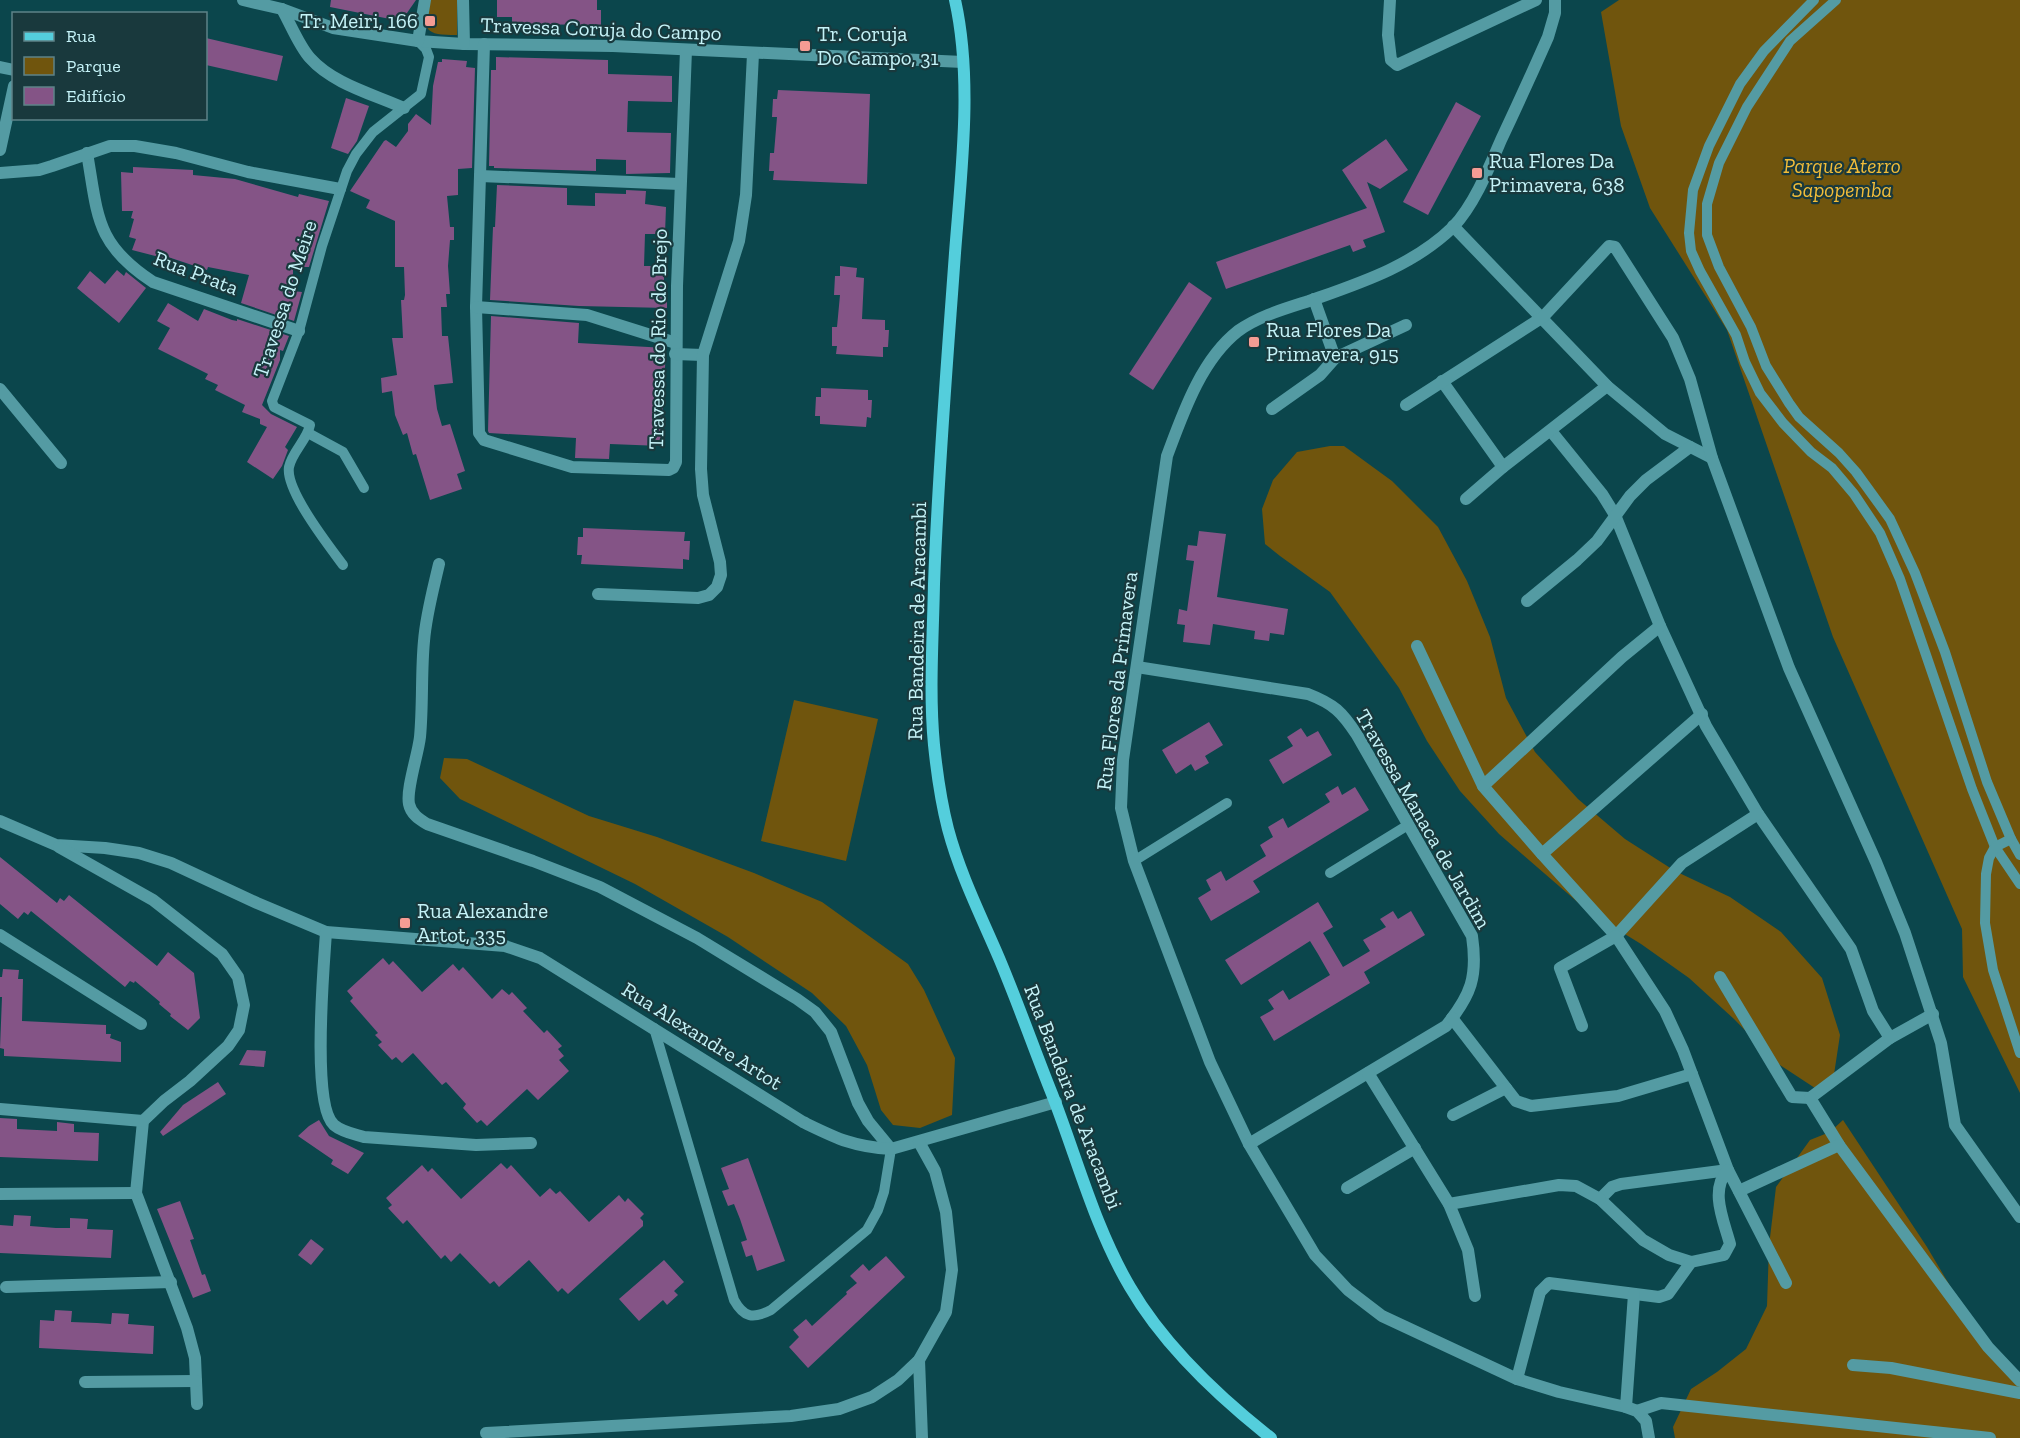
<svg xmlns="http://www.w3.org/2000/svg" width="2020" height="1438" font-family="'Zilla Slab',serif">
<style>
.green{fill:#70550d}
.building{fill:#845486}
.lines{fill:none;stroke-linecap:round;stroke-linejoin:round}
.lane{stroke:#549ba3;stroke-width:10}
.street{stroke:#549ba3;stroke-width:12}
.secondary{stroke:#54cedc;stroke-width:12}
.poi-dot{fill:#f59c94;stroke:#19393d;stroke-width:2}
.labels{text-anchor:middle;stroke-width:4.5;stroke-linejoin:round;paint-order:stroke}
.poi-label{font-size:21px;fill:#c5f3f8;stroke:#19393d;text-anchor:start}
.street-label{font-size:21px;fill:#c5f3f8;stroke:#19393d}
.park-label{font-size:21px;font-style:italic;fill:#f2bd39;stroke:#19393d}
</style>
<rect width="100%" height="100%" fill="#0b464c"/>
<g class="green">
<path d="M428,0H457V35C424,35 423,31 428,0Z"/>
<path d="M1619,0H2020V1093L1963,977L1962,929L1833,637L1727,330L1650,208L1621,126L1601,12Z"/>
<path d="M1330,446H1344L1392,481L1438,527L1467,581L1490,637L1506,698L1535,752L1578,799L1625,839L1675,871L1730,897L1781,932L1822,978L1840,1035L1833,1081L1821,1092L1777,1063L1734,1019L1689,978L1641,944L1589,912L1499,834L1460,791L1427,741L1399,688L1330,592L1280,556L1265,544L1262,509L1273,480L1297,452Z"/>
<path d="M794,700L878,719L846,861L761,841Z"/>
<path d="M444,758L467,759L589,816L657,837L754,873L822,902L908,964L924,990L955,1058L952,1115L920,1128L893,1125L881,1110L867,1065L846,1026L812,993L728,937L635,884L460,799L440,778Z"/>
<path d="M1843,1120L1927,1247L1959,1301L2020,1381V1438H1675L1673,1427L1691,1389L1717,1372L1746,1349L1767,1306L1769,1246L1776,1187L1810,1140L1830,1132Z"/>
</g>
<g class="building">
<path d="M331,0H416L407,13L395,20L330,7Z"/>
<path d="M497,0H597V10H601V25L512,24V17H497Z"/>
<path d="M206,38L283,56L277,81L206,65Z"/>
<path d="M496,57L608,60V74L672,76V102L628,101L627,132L671,133L670,173L626,174V160L596,159V171L494,168V166H489L491,70H496Z"/>
<path d="M442,59L467,61L466,67L475,68L472,168L458,169V195L447,196L450,227H454V240H450L448,266L450,294H446L447,307H441L442,336H448L453,383L434,385L437,409L442,426L450,424L465,471L457,474L462,489L430,500L416,454L413,455L407,433L403,435L395,415L392,391L382,393L381,378L397,375L392,338H403L401,300H404L405,295L404,267H395V221L366,208L370,200L350,191L384,141L386,140L396,147L408,131V124L416,114L431,125L433,86L438,62H442Z"/>
<path d="M778,90L870,94L867,184L773,180L774,171H769L770,153H774L777,117H772L773,99H777Z"/>
<path d="M346,98L369,106L357,141L348,154L331,148Z"/>
<path d="M1456,102L1481,116L1428,215L1403,202Z"/>
<path d="M1386,139L1408,170L1380,189L1367,182L1385,232L1363,240L1366,247L1353,252L1350,245L1226,289L1216,262L1367,208L1342,170Z"/>
<path d="M133,167L193,170V175L235,179L298,197L299,194L329,201L309,267H293V291L302,292L294,321L241,303L249,275L208,267L207,270L168,257L167,259L132,250L136,239L129,237L134,219L131,218L133,211H122L121,172L133,173Z"/>
<path d="M497,185L567,188V205L595,206V193L626,194V190L646,191L645,204L666,207L665,234H645L644,266H664V288H667V308L579,306L490,300L493,227H495Z"/>
<path d="M840,266L857,268L856,277L864,278L862,319L885,320V330H889L888,347H883V357L836,354L837,346H832V327H837L840,295H834L835,276H840Z"/>
<path d="M117,270L124,276L126,272L146,288L119,323L77,288L90,271L105,284Z"/>
<path d="M1189,282L1212,298L1153,390L1129,374Z"/>
<path d="M168,303L198,321L204,309L232,320L237,321V319L289,336L283,351L280,350V360L262,405L271,414L297,427L285,447L288,450L282,466L273,479L247,462L267,427L260,424V419L242,412L245,405L215,390L218,385L205,379L208,374L158,349L170,328L157,321Z"/>
<path d="M491,316L579,323L578,343L666,348L661,446L610,444L609,459L575,458L576,438L489,433L488,431Z"/>
<path d="M821,388L868,390V400H872L871,418L867,417L866,427L820,424V416H815L816,397H821Z"/>
<path d="M583,528L685,532L684,541H690L689,560L683,559V569L581,564L582,555H577L578,537H583Z"/>
<path d="M1199,531L1226,534L1217,597L1288,609L1284,635L1270,633L1269,641L1254,639L1255,631L1213,624L1210,645L1183,642L1185,625L1177,624L1179,609L1187,611L1194,561L1186,560L1188,545L1197,546Z"/>
<path d="M1209,722L1223,745L1205,756L1209,763L1195,771L1191,764L1176,774L1162,750Z"/>
<path d="M1301,728L1307,737L1318,731L1332,755L1283,784L1269,760L1293,746L1287,737Z"/>
<path d="M1338,786L1342,795L1355,787L1369,810L1253,881L1260,892L1211,921L1198,898L1211,890L1206,880L1221,871L1226,881L1266,856L1260,845L1273,837L1268,827L1283,818L1288,828L1330,802L1325,794Z"/>
<path d="M0,857L57,903L60,898L64,901L69,895L157,966L168,952L194,973L200,1018L188,1030L170,1016L171,1014L159,1004L160,1002L135,981L134,983L130,981L125,987L31,911L28,915L24,912L18,919L0,904Z"/>
<path d="M1318,902L1333,927L1323,933L1343,967L1370,951L1363,940L1386,927L1380,919L1393,911L1398,919L1411,911L1425,935L1364,972L1370,983L1274,1041L1260,1017L1274,1009L1268,1000L1283,990L1289,1000L1330,975L1318,954L1310,941L1241,985L1225,960Z"/>
<path d="M383,958L389,965L393,961L422,992L453,964L459,971L463,967L492,999L502,989L509,995L512,992L527,1008L523,1011L544,1033L547,1030L562,1046L558,1049L564,1056L559,1060L569,1071L538,1100L527,1089L487,1126L481,1120L477,1123L463,1108L466,1104L446,1082L442,1085L413,1053L402,1063L396,1057L392,1060L378,1045L382,1042L375,1035L378,1033L350,1001L353,998L347,991Z"/>
<path d="M3,969L19,970L18,979H23L22,1021L106,1025V1034H111L110,1038L121,1042V1062L4,1056V1049L0,1048L2,997H0V977H2Z"/>
<path d="M247,1050L266,1051L264,1067L239,1065Z"/>
<path d="M218,1082L226,1094L163,1136L160,1132L183,1105Z"/>
<path d="M0,1118L17,1119V1129L57,1131V1122L74,1124V1132L99,1133L98,1161L0,1157Z"/>
<path d="M319,1120L329,1136L364,1153L348,1174L331,1164L333,1160L298,1136L309,1126Z"/>
<path d="M748,1158L785,1261L757,1271L752,1255L746,1257L741,1242L747,1240L740,1219L734,1204L728,1206L722,1191L729,1189L721,1168Z"/>
<path d="M501,1163L507,1169L511,1165L540,1197L550,1188L556,1194L560,1191L589,1222L619,1195L625,1202L628,1198L644,1214L640,1218L643,1221V1226L568,1294L562,1288L558,1292L529,1260L499,1287L494,1281L490,1284L460,1253L451,1262L445,1255L441,1259L407,1220L403,1224L388,1208L392,1205L386,1198L422,1165L428,1172L432,1168L461,1199Z"/>
<path d="M180,1201L194,1239L190,1240L202,1275L205,1274L211,1291L193,1298L157,1209Z"/>
<path d="M14,1215L31,1216L30,1226L56,1228H70V1218L88,1219L87,1229L113,1230L111,1258L0,1253V1225L13,1226Z"/>
<path d="M311,1239L324,1249L311,1265L298,1255Z"/>
<path d="M886,1256L905,1277L808,1368L789,1347L799,1337L793,1330L806,1319L812,1326L847,1294L846,1292L857,1283L850,1276L863,1264L869,1271Z"/>
<path d="M664,1260L684,1282L674,1291L678,1295L667,1305L663,1300L639,1321L619,1299Z"/>
<path d="M55,1310L72,1311L71,1322L97,1323L111,1324L112,1313L129,1314L128,1324L154,1326L153,1354L39,1348L40,1320L54,1321Z"/>
</g>
<g class="lines">
<g class="lane">
<path d="M1814,0L1764,51L1740,84L1709,146L1693,190L1689,233L1691,251L1700,271L1736,335L1745,362L1760,393L1783,423L1811,452L1832,468L1854,494L1880,533L1900,579L1972,789L1995,847L2020,884"/>
<path d="M1836,0L1790,41L1747,107L1719,163L1707,204V235L1719,267L1751,327L1766,366L1789,403L1799,417L1839,453L1856,472L1890,519L1915,573L1945,652L1987,782L2011,839L2020,855"/>
<path d="M308,433L343,452L364,488"/>
<path d="M343,565C329,546 285,490 289,467C292,452 307,440 310,425L274,407L272,401L299,331L322,246L347,171L356,154L373,132L421,94L429,57L426,49L418,41"/>
<path d="M2011,839L1995,847L1989,858L1986,874L1985,923L1993,970L2020,1053"/>
<path d="M1134,861L1227,803"/>
<path d="M1330,873L1408,825"/>
<path d="M654,1028L734,1300C744,1318 753,1319 771,1310L867,1230L878,1210L884,1192L891,1149"/>
</g>
<g class="street">
<path d="M243,0L282,9L333,28L418,41L464,44L613,46L963,62"/>
<path d="M463,0L464,44"/>
<path d="M1390,0L1388,35L1391,60L1397,65L1536,0"/>
<path d="M1555,0V13L1548,37C1533,71 1517,106 1501,140C1489,168 1474,205 1453,227C1413,266 1360,283 1309,301C1284,309 1259,316 1238,331C1201,360 1183,413 1167,456L1123,760L1121,808L1134,861L1210,1062L1249,1144L1315,1255L1348,1290L1382,1316L1517,1379L1559,1392L1626,1407L1637,1411L1646,1421L1649,1438"/>
<path d="M282,9C290,23 299,46 310,58C333,84 373,94 404,108"/>
<path d="M418,41L425,0"/>
<path d="M484,44L476,307L479,433L484,440L572,467L669,470L673,468L676,462L677,286L686,50"/>
<path d="M0,67L14,70"/>
<path d="M0,150L14,86"/>
<path d="M87,153C98,216 95,244 153,282L299,331"/>
<path d="M0,173L39,170L52,166L110,146H135L176,153L248,172L340,189"/>
<path d="M480,176L680,184"/>
<path d="M1453,226L1607,386L1665,434L1712,458"/>
<path d="M1314,299L1335,358L1406,325"/>
<path d="M476,307L587,315L676,343"/>
<path d="M675,354L703,355"/>
<path d="M1442,381L1503,467"/>
<path d="M0,389L61,463"/>
<path d="M1406,405L1543,317L1609,246L1615,247L1673,338L1690,379L1712,458L1789,668L1876,862L1905,933L1941,1043L1955,1125L2020,1217"/>
<path d="M1272,409L1320,375L1335,358"/>
<path d="M1551,431L1602,494L1615,515L1660,626L1706,726L1758,814L1851,949L1873,1011L1890,1038L1810,1098L1792,1097L1720,977"/>
<path d="M1466,499L1503,467L1607,386"/>
<path d="M439,564C433,590 426,615 424,641C421,672 423,705 420,737C418,755 406,789 409,804C411,814 419,819 427,824L533,861L600,887L697,938L797,999L815,1012L831,1032L858,1103L868,1121L891,1149"/>
<path d="M598,594L698,598L709,595L717,587L721,575L720,562L703,495L701,469L703,355L739,241L746,195L753,54"/>
<path d="M1527,601L1577,560L1597,541L1630,496L1646,480L1690,447"/>
<path d="M1417,646L1483,786L1542,854L1702,714"/>
<path d="M1137,667L1308,694C1334,704 1342,712 1357,735L1472,936C1478,977 1471,995 1446,1026L1249,1144"/>
<path d="M1483,786L1622,657L1660,626"/>
<path d="M0,821L56,845L105,848L139,853L171,863L257,903L326,932L505,946L540,958L803,1122C836,1138 853,1147 891,1149L1056,1102"/>
<path d="M59,847L153,900L222,954L238,977L244,1005L239,1030L228,1046L190,1081L164,1101L143,1121L136,1193L187,1328L195,1358L197,1404"/>
<path d="M1542,854L1616,936L1682,863L1758,814"/>
<path d="M326,932C324,965 311,1105 334,1125C342,1132 354,1134 364,1137L476,1145L531,1143"/>
<path d="M0,935L141,1024"/>
<path d="M1452,1018L1516,1101L1531,1106L1618,1096L1692,1074"/>
<path d="M1582,1026L1560,968L1616,936L1665,1011L1683,1050L1728,1170L1621,1184L1612,1187L1600,1199L1643,1240L1669,1255L1691,1262"/>
<path d="M1890,1038L1933,1014"/>
<path d="M1368,1073L1449,1204L1468,1250L1475,1296"/>
<path d="M1810,1098L1839,1145L1988,1347L2020,1381"/>
<path d="M0,1109L143,1121"/>
<path d="M1453,1115L1506,1088"/>
<path d="M1347,1188L1415,1148"/>
<path d="M1739,1191L1839,1145"/>
<path d="M0,1194L136,1193"/>
<path d="M1449,1204L1559,1185L1576,1186L1600,1199"/>
<path d="M6,1287L171,1282"/>
<path d="M919,1360L922,1438"/>
<path d="M1853,1365L1891,1368L2020,1393"/>
<path d="M1517,1379L1540,1292L1549,1283L1659,1297L1668,1294L1691,1262L1724,1255L1730,1244C1724,1221 1709,1190 1728,1170L1786,1283"/>
<path d="M85,1382L196,1381"/>
<path d="M1626,1407L1634,1294"/>
<path d="M1637,1411L1661,1403L1990,1438"/>
<path d="M486,1433L791,1416L839,1409L872,1397L898,1380L919,1360L946,1312L952,1270L946,1212L935,1171L919,1142"/>
</g>
<path class="secondary" d="M955,0C973,80 961,173 955,253C947,364 938,473 934,584C933,638 929,692 934,745C937,774 941,802 948,829C960,874 981,916 999,958C1018,1003 1034,1049 1052,1094C1077,1158 1095,1228 1130,1287C1163,1344 1219,1397 1271,1438"/>
</g>
<g class="poi-dot">
<rect x="424" y="15" width="12" height="12" rx="3"/>
<rect x="799" y="40" width="12" height="12" rx="3"/>
<rect x="1471" y="167" width="12" height="12" rx="3"/>
<rect x="1248" y="336" width="12" height="12" rx="3"/>
<rect x="399" y="917" width="12" height="12" rx="3"/>
</g>
<g class="labels">
<g class="poi-label">
<text x="418" y="28" text-anchor="end">Tr. Meiri, 166</text>
<text x="817" y="41">Tr. Coruja<tspan x="817" dy="24">Do Campo, 31</tspan></text>
<text x="1489" y="168">Rua Flores Da<tspan x="1489" dy="24">Primavera, 638</tspan></text>
<text x="1266" y="337">Rua Flores Da<tspan x="1266" dy="24">Primavera, 915</tspan></text>
<text x="417" y="918">Rua Alexandre<tspan x="417" dy="24">Artot, 335</tspan></text>
</g>
<g class="street-label">
<text transform="translate(601 29) rotate(2)" y="7">Travessa Coruja do Campo</text>
<text transform="translate(196 273) rotate(21)" y="7">Rua Prata</text>
<text transform="translate(285 299) rotate(-72)" y="7">Travessa do Meire</text>
<text transform="translate(658 339) rotate(-89)" y="7">Travessa do Rio do Brejo</text>
<text transform="translate(917 621) rotate(-89)" y="7">Rua Bandeira de Aracambi</text>
<text transform="translate(1117 681) rotate(-83)" y="7">Rua Flores da Primavera</text>
<text transform="translate(1423 819) rotate(60)" y="7">Travessa Manaca de Jardim</text>
<text transform="translate(702 1036) rotate(32)" y="7">Rua Alexandre Artot</text>
<text transform="translate(1073 1097) rotate(69)" y="7">Rua Bandeira de Aracambi</text>
</g>
<g class="park-label">
<text x="1842" y="173">Parque Aterro<tspan x="1842" dy="24">Sapopemba</tspan></text>
</g>
</g>
<rect x="12" y="12" width="195" height="108" fill="#19393d" stroke="#5e8388" stroke-width="1.5"/>
<rect x="24" y="32" width="30" height="9" fill="#54cedc" stroke="#5e8388" stroke-width="1.5"/>
<text x="66" y="42" font-size="18" fill="#c5f3f8">Rua</text>
<rect x="24" y="57" width="30" height="18" fill="#70550d" stroke="#5e8388" stroke-width="1.5"/>
<text x="66" y="72" font-size="18" fill="#c5f3f8">Parque</text>
<rect x="24" y="87" width="30" height="18" fill="#845486" stroke="#5e8388" stroke-width="1.5"/>
<text x="66" y="102" font-size="18" fill="#c5f3f8">Edifício</text>
</svg>
